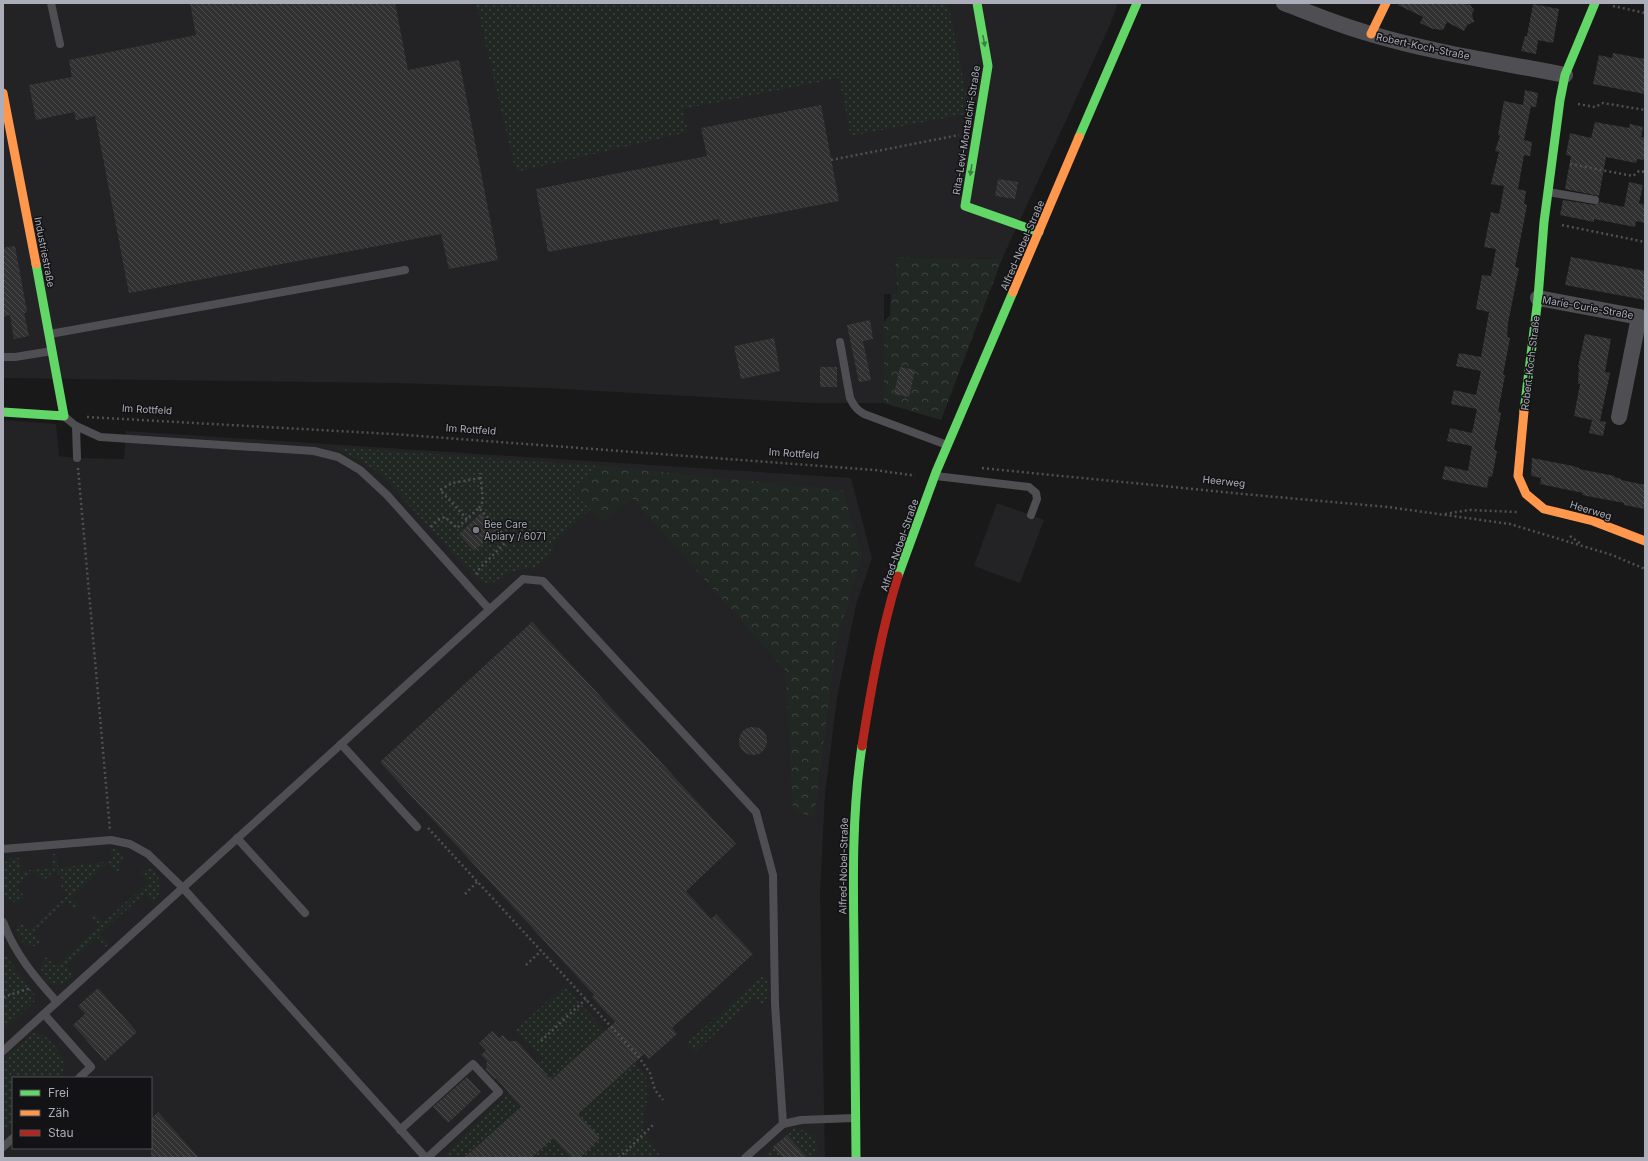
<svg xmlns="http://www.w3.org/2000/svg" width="1648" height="1161" font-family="Inter,sans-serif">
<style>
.built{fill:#232325;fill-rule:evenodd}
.grass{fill:url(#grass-dots)}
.forest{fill:url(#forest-crowns)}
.building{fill:url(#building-back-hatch)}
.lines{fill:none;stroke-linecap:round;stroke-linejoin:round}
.path{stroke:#505054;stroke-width:2.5;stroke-dasharray:2 3;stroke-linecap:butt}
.lane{stroke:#4f4f53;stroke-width:8}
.street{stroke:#4f4f53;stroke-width:16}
.fast{stroke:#63d668;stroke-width:9}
.slow{stroke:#ff974d;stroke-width:9}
.jam{stroke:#b3261e;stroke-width:9}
.oneway{fill:#3f7e43}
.poi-dot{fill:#787981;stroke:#131315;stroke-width:1.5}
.labels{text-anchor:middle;stroke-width:3;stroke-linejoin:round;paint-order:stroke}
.street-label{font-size:10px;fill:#abadb9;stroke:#131315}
.poi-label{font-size:10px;fill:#abadb9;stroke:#131315;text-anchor:start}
</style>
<defs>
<pattern id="grass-dots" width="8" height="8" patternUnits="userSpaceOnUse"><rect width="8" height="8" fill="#212823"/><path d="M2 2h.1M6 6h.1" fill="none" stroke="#3f4441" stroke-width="1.8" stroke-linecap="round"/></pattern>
<pattern id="forest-crowns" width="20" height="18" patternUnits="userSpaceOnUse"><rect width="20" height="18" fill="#212823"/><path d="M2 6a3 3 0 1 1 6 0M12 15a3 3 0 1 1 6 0" fill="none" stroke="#3f4441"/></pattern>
<pattern id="building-back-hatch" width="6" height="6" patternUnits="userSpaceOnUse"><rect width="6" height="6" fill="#313131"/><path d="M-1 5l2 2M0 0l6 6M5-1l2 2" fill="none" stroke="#4c4c4d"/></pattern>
</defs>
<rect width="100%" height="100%" fill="#191919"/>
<g class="built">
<path d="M3,3H1118L1110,25L1002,259L895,257L897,294H884V403H812L545,388L397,383L3,378Z"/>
<path d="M3,420L56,424L59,456L77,458L124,459L126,431L851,478L872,558L856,605L837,698L825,794L820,893L825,1158H3ZM13,1078H151V1148H13Z"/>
<path d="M997,503L1044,520L1020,583L974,566Z"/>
</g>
<g class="grass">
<path d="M476,3H948L970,113L851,136L839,78L683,109L688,132L516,172Z"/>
<path d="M334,447L601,466L572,491L591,509L553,543V552L534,568C527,568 519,569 512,572C497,579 495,587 477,580L383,476L365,463Z"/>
<path d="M111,848C127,852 124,862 117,873L108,863L72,897L80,906L75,909L66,900L32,933L40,942L35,946L29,947C18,940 14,933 20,922L29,931L69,894L61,886L65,882L55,870L43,881L33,872L16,887L25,897L18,903L7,899L3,892V864L11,858H20L21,871L52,868L51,854H56L58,868L112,861Z"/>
<path d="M146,869H154C161,881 163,891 154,902L145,893L100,934L109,944L106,947L97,937L66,966L74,975C71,978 67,982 64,983C46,992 35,970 46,957L55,966L100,926L91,916L95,913L104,922L148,882L140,872Z"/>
<path d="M3,952L34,994L35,1001L3,1031Z"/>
<path d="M761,977L768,979C768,989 770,997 762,1004L755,997L694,1053L687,1045L688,1042Z"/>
<path d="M564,986L646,1075L647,1100L642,1128L659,1154L657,1158H445L446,1153L544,1059L515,1031Z"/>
<path d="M34,1033C48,1033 57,1050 65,1060L63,1078H13V1123L3,1132V1059Z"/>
<path d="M795,1127L816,1136L817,1158H761Z"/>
</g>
<g class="forest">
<path d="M895,257L1002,259L941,420L884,403V322L890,315L891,294H897Z"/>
<path d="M601,466L842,490L862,554L836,643L814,817L793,810L786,671L632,498L604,522L571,491Z"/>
</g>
<g class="building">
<path d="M190,3H395L408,70L459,60L498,260L449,269L441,234L129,293L95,116L76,120L74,112L36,120L29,85L72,77L69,60L196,35Z"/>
<path d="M1398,3H1462L1470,5L1474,10L1472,14L1474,22L1467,25L1464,31L1447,22L1443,30L1433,29L1420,23L1423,17L1398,5Z"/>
<path d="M1533,4L1559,9L1553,43L1538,40L1536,54L1521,51L1525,36H1527Z"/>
<path d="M1613,53L1645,59V94L1593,84L1599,55L1612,58Z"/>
<path d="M1525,90L1538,93L1536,107L1526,106H1531L1524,140L1532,142L1530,156L1524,155L1518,189L1526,191L1524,204L1527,205L1515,267L1519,268L1508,323L1507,337L1510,338L1503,375H1505L1498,412L1501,413L1494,450L1497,451L1492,477L1489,476L1487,488L1442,479L1445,466L1468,471L1472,446L1447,441L1450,428L1472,433L1477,409L1451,404L1454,390L1476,395L1481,371L1456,366L1459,353L1481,357L1489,312L1476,309L1482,275L1491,276L1496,249L1484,247L1491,212L1499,214L1504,186L1491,184L1499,152L1495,151L1500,136L1498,135L1504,101L1523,105Z"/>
<path d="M821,105L839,201L720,224L719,219L548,252L536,189L707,156L701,128Z"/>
<path d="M1595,122L1629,128L1630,124L1643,127L1641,137L1645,138V160L1637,159L1636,163L1606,157L1599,196L1565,189L1571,156L1566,155L1570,133L1591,138Z"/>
<path d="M998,179L1018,182L1015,199L995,196Z"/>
<path d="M1629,182L1643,185L1639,203L1645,205V223L1636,221L1635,227L1594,219V222L1560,215L1563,200L1594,205L1600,202L1624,207Z"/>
<path d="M15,246L27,312L24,313L29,336L14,339L10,315L3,317V248Z"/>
<path d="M1571,257L1645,271V300L1565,285Z"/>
<path d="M870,320L873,339L863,341L871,380L859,382L847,325Z"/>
<path d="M1585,334L1611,339L1605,372L1610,373L1600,421L1606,422L1603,436L1589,433L1592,420L1574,416L1580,384H1578L1579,367H1578Z"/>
<path d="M774,338L780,371L741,379L734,346Z"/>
<rect x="820" y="367" width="17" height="20"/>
<path d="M900,367L915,370L909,397L894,394Z"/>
<path d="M1532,458L1573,466L1579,468V469L1615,476L1614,477L1621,479V480L1645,485V509L1624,505V503L1582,495L1583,493L1540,484L1541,478L1532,476L1531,474Z"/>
<path d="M481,513L497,530L474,551L459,534Z"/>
<path d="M532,622L736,844L686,891L711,919L716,914L753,954L672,1028L677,1034L649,1059L644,1054L578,1114L600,1138L580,1158H572L553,1138L531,1158H464L521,1107L496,1078L495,1079L486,1070L487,1061L481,1055L486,1050L479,1043L492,1031L499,1038L503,1035L508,1041H517L551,1080L615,1022L592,997L594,995L380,762Z"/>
<circle cx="753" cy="741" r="14"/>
<path d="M98,988L137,1032L105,1061L73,1025L85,1014L78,1006Z"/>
<path d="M467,1077L481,1092L448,1123L433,1107Z"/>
<path d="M158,1112L199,1158H151V1119Z"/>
<path d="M787,1135L796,1145L808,1158H783L773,1147Z"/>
</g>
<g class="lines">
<g class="path">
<path d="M1613,6L1645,13"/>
<path d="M1578,104L1595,107L1603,103L1645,110"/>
<path d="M831,160L959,135"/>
<path d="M1570,164L1633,176L1639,171L1645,172"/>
<path d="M1562,225L1645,242"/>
<path d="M87,417L392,434L875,470L910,475H915"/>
<path d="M78,468L110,830"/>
<path d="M982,468L1243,494L1388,507L1510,524L1612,555L1645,569"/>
<path d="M479,508L483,501L480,473"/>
<path d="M1445,514L1469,510L1517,512"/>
<path d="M467,519L440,490L452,483L481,478"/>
<path d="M431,527L438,520L445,517L457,528L479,508L506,537L505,543L480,568L475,576"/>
<path d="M1570,536L1581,544"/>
<path d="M428,828L638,1056L650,1073L655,1090L663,1100"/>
<path d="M465,894L477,882"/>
<path d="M526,965L541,951"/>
<path d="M3,997L31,988"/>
<path d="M541,1041L586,999"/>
<path d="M619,1158L655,1123"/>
</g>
<g class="lane">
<path d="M51,3L60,44"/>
<path d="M1548,192L1595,200"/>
<path d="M50,334L405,270"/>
<path d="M840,342L850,398C854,406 857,410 864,414L947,445"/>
<path d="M3,357H15L52,351"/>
<path d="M65,417L76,426L100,437L314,451L338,457L360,470L387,495L489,609"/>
<path d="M76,426L77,458"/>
<path d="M936,476L1029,487L1036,493L1037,499L1031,515"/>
<path d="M341,744L417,827"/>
<path d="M237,838L305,913"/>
<path d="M3,849L111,840L130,844L148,854L183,888L426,1158"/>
<path d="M3,922C15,954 34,976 57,1002"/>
<path d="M44,1014L91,1067L79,1078"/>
<path d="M3,1051L523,579L543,581L756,812L773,875L775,1004L783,1124L745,1158"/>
<path d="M783,1124L801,1120L855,1118"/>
<path d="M400,1130L473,1064L499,1092L427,1158"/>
<path d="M3,1147L13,1138"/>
</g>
<g class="street">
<path d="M1284,3C1313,14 1341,26 1371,34C1434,53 1500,62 1565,75"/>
<path d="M1538,298L1645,318"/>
<path d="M1619,417L1639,317"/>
</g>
<g class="fast">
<path d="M977,3L988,66L965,206L1039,232"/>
<path d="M1079,137L1137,3"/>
<path d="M1524,411L1538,298L1544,222L1560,100L1565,75L1595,3"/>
<path d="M3,412L64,416L36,264"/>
<path d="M898,576L936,472L1013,292"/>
<path d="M856,1158C855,1086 855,1015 854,943C853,877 852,811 862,746"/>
</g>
<g class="slow">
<path d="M1371,34L1386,3"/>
<path d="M3,93L36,264"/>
<path d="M1013,292L1079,137"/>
<path d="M1524,411L1518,476L1526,494L1544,509L1593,521L1645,541"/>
</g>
<path class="jam" d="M862,746C871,689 881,632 898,576"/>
</g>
<defs><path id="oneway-solid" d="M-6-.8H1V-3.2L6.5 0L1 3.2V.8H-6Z"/></defs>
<g class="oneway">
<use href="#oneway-solid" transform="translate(984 41) rotate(79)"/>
<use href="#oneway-solid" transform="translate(971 170) rotate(99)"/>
</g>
<circle class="poi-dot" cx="476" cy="530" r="4"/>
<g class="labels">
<g class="street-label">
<text transform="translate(1423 46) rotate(12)" y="4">Robert-Koch-Straße</text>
<text transform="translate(966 130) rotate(-81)" y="4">Rita-Levi-Montalcini-Straße</text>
<text transform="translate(1022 245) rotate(-67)" y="4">Alfred-Nobel-Straße</text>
<text transform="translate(45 252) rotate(79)" y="4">Industriestraße</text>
<text transform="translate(1588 307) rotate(10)" y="4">Marie-Curie-Straße</text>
<text transform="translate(1530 363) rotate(-83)" y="4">Robert-Koch-Straße</text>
<text transform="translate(147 409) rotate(3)" y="4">Im Rottfeld</text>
<text transform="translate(471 429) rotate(4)" y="4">Im Rottfeld</text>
<text transform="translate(794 453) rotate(4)" y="4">Im Rottfeld</text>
<text transform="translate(1224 481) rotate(6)" y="4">Heerweg</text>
<text transform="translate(1591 510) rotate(17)" y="4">Heerweg</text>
<text transform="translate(899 545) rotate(-71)" y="4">Alfred-Nobel-Straße</text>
<text transform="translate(843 866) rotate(-89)" y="4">Alfred-Nobel-Straße</text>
</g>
<g class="poi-label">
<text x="484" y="528">Bee Care<tspan x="484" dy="12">Apiary / 6071</tspan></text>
</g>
</g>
<rect width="1648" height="1161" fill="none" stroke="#abadb9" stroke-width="8"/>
<rect x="12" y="1077" width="140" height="72" fill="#131315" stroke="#505157"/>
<rect x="20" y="1090" width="20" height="6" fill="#63d668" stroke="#505157"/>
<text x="48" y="1097" font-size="12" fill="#abadb9">Frei</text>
<rect x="20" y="1110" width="20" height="6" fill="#ff974d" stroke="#505157"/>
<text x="48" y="1117" font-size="12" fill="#abadb9">Zäh</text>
<rect x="20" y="1130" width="20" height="6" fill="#b3261e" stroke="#505157"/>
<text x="48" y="1137" font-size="12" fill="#abadb9">Stau</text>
</svg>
